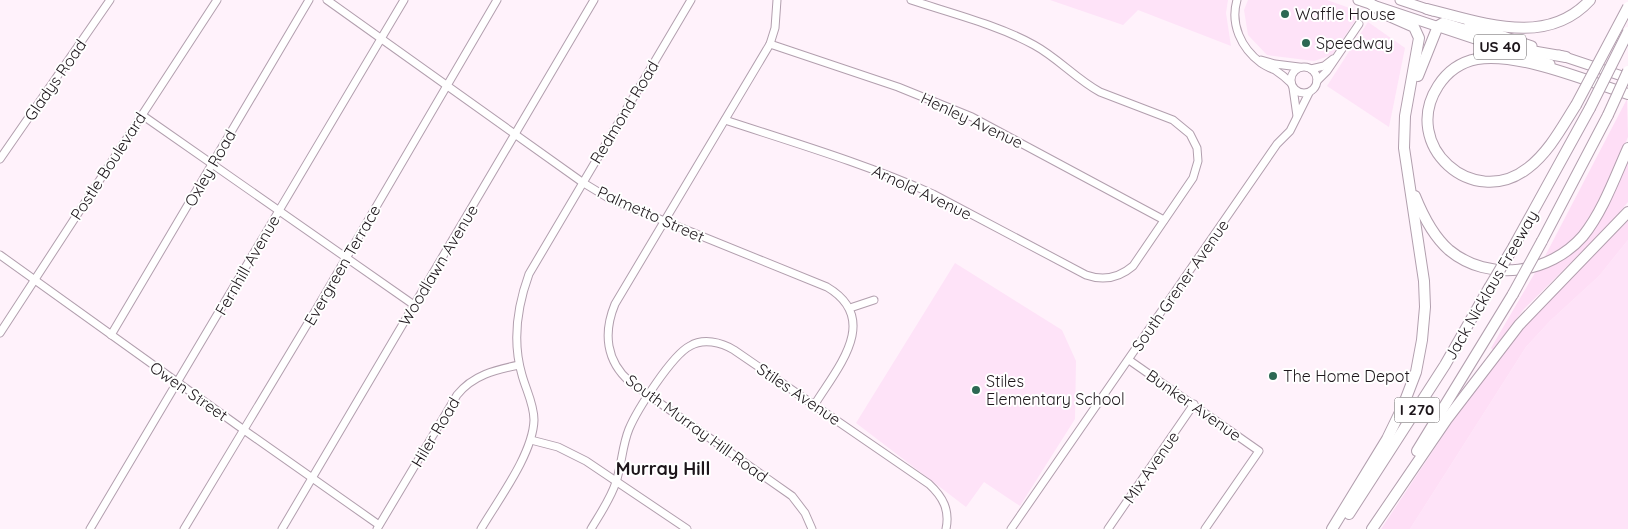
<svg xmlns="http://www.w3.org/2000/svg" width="1628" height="529" font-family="Quicksand,sans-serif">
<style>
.built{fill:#fee3f8}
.green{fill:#fedef6}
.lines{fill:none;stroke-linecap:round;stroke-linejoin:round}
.minor-casing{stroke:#b29fae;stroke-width:9}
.major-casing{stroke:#b29fae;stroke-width:11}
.highway-casing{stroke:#b29fae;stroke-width:12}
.minor{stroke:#fff;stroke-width:7}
.major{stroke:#fff;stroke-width:9}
.highway{stroke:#fff;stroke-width:10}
.highway-bridge-casing{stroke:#b29fae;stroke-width:12;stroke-linecap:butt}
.highway-bridge{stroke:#fff;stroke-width:10}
.poi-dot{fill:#2c6853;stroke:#fff;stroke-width:2}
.labels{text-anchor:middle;stroke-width:4;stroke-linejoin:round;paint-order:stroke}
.shield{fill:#fff;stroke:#615c5f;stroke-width:1}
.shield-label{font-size:15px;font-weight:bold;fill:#1d161b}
.poi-label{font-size:16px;fill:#1d161b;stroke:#fff;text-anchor:start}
.street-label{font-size:16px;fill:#1d161b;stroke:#fff}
.neighbourhood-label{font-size:18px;font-weight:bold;fill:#1d161b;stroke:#fff}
</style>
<rect width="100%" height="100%" fill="#fff2fb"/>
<g class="built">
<path d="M1050,0H1228L1226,13L1231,46L1138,10L1123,25Z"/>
<path d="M1248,0H1327L1361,12L1332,55L1314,61L1267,55L1248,35L1244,10Z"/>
<path d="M1368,22L1405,48L1389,127L1327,86Z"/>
<path d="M1628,240V529H1410L1526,347L1550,321L1599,276Z"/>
<path d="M955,263L1062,330L1076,361L1075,419L1020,506L984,482L966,507L856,423Z"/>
</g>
<g class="green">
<path d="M1627,99L1628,137L1598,207L1585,226L1571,243L1543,260Z"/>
<path d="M1628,160V202L1607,227L1524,309L1493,350L1491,348L1536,271L1587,238L1596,227Z"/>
<path d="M1628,221V240L1599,276L1550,321L1526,347L1410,529H1381L1480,380L1523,323Z"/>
</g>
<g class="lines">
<g class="minor-casing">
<g id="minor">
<path d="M327,0L582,182L610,199L827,287C881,319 838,367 815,404"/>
<path d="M777,0L775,28L770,44L615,304C603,333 606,361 630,382L792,496L805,513L812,529"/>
<path d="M1237,0C1230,24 1241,48 1261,63C1265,66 1270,68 1275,70C1281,74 1286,78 1291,83"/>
<path d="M770,44L898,87L972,117L1164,220"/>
<path d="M1261,60L1275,64L1299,67"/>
<circle cx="1304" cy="80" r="13"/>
<path d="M1311,69L1324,66L1333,59"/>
<path d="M1317,81L1327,71L1359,24"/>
<path d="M1293,88L1297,116"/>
<path d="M142,115L414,305"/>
<path d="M725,120C795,143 866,164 933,194L1086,275C1103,281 1119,278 1133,266L1193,178L1198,161L1197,148L1190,134L1173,120L1100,92C1076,79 1058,58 1034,45C998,25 950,13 911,0"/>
<path d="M0,159L110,0"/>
<path d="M0,255L244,430L379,525"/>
<path d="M850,308L874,300"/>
<path d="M0,333L217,0"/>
<path d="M111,335L309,0"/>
<path d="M1129,360L1259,451L1205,529"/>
<path d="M531,440L558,447L586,461L687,529"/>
<path d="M90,529L404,0"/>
<path d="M184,529L314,313L497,0"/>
<path d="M282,529L594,0"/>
<path d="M377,529L457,395C473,375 495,370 519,365"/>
<path d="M481,529C498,500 533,454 534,420C534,404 526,390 522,375C512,341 517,307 529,274L691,0"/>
<path d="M591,529C600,514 611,498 616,482C622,464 622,446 629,429C637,410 672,355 690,346C703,338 721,342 734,350L929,484C943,497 950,510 946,529"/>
<path d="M1011,529L1277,144L1290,131L1309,93"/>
<path d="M1108,529L1194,404"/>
</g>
</g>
<g class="major-casing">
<g id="major">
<path d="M1358,0L1550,64"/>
<path d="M1400,0L1433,11"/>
<path d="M1469,24L1532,46"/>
<path d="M1559,55L1628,78"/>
</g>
</g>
<g class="highway-casing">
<g id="highway">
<path d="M1427,9C1481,22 1546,48 1590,0"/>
<path d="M1418,76L1438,26L1443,23L1537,52L1566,57"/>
<path d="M1576,105C1562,127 1549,152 1528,168C1473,211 1400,145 1438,86C1447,72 1461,62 1477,59C1519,52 1587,81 1628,94"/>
<path d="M1415,196C1423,216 1433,236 1449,250C1489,283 1550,274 1583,236C1603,211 1615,177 1628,148"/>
<path d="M1542,241L1608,115"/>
<path d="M1514,246L1590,108"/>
<path d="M1417,451L1513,294"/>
<path d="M1349,514L1445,365L1489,288"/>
<path d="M1332,529L1387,439L1403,406L1416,372L1422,340L1425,307L1424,281L1404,148L1405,116L1419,38L1414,27L1389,16L1371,4"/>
<path d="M1372,529L1447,419L1519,325L1628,212"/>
</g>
</g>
<use href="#minor" class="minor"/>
<use href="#major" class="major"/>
<use href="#highway" class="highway"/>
<g class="highway-bridge-casing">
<g id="highway-bridge">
<path d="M1576,105L1628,7"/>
<path d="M1590,108L1628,32"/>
<path d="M1608,115L1628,71"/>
<path d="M1489,288L1514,246"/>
<path d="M1513,294L1542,241"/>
</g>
</g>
<use href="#highway-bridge" class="highway-bridge"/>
</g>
<g class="poi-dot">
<circle cx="1285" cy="14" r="5"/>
<circle cx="1306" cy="43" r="5"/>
<circle cx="1273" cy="376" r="5"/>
<circle cx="976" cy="390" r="5"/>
</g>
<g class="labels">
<g class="shield">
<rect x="1474" y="34.5" width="52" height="25" rx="4"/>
<rect x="1394.5" y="397.5" width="45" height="25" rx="4"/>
</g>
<g class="shield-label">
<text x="1500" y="52">US 40</text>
<text x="1417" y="415">I 270</text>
</g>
<g class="poi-label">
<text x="1295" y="20">Waffle House</text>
<text x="1316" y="49">Speedway</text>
<text x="1283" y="382">The Home Depot</text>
<text x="986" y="387">Stiles<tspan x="986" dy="18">Elementary School</tspan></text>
</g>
<g class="street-label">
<text transform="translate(55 80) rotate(-55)" y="6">Gladys Road</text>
<text transform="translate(624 112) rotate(-59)" y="6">Redmond Road</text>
<text transform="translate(972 120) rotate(25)" y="6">Henley Avenue</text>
<text transform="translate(108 166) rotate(-57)" y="6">Postle Boulevard</text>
<text transform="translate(210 168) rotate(-60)" y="6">Oxley Road</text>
<text transform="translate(922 192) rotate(25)" y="6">Arnold Avenue</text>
<text transform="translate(651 214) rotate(24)" y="6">Palmetto Street</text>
<text transform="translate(247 265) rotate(-60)" y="6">Fernhill Avenue</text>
<text transform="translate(342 265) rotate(-60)" y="6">Evergreen Terrace</text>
<text transform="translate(438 265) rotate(-59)" y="6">Woodlawn Avenue</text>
<text transform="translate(1180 285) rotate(-55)" y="6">South Grener Avenue</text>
<text transform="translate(1491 285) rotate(-60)" y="6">Jack Nicklaus Freeway</text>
<text transform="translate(189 391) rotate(35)" y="6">Owen Street</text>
<text transform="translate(799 394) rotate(34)" y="6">Stiles Avenue</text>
<text transform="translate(1194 405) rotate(35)" y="6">Bunker Avenue</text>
<text transform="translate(697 428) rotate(36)" y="6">South Murray Hill Road</text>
<text transform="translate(435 432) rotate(-59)" y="6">Hiler Road</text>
<text transform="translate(1151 467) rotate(-55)" y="6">Mix Avenue</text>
</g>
<g class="neighbourhood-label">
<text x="663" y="475">Murray Hill</text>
</g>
</g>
</svg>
